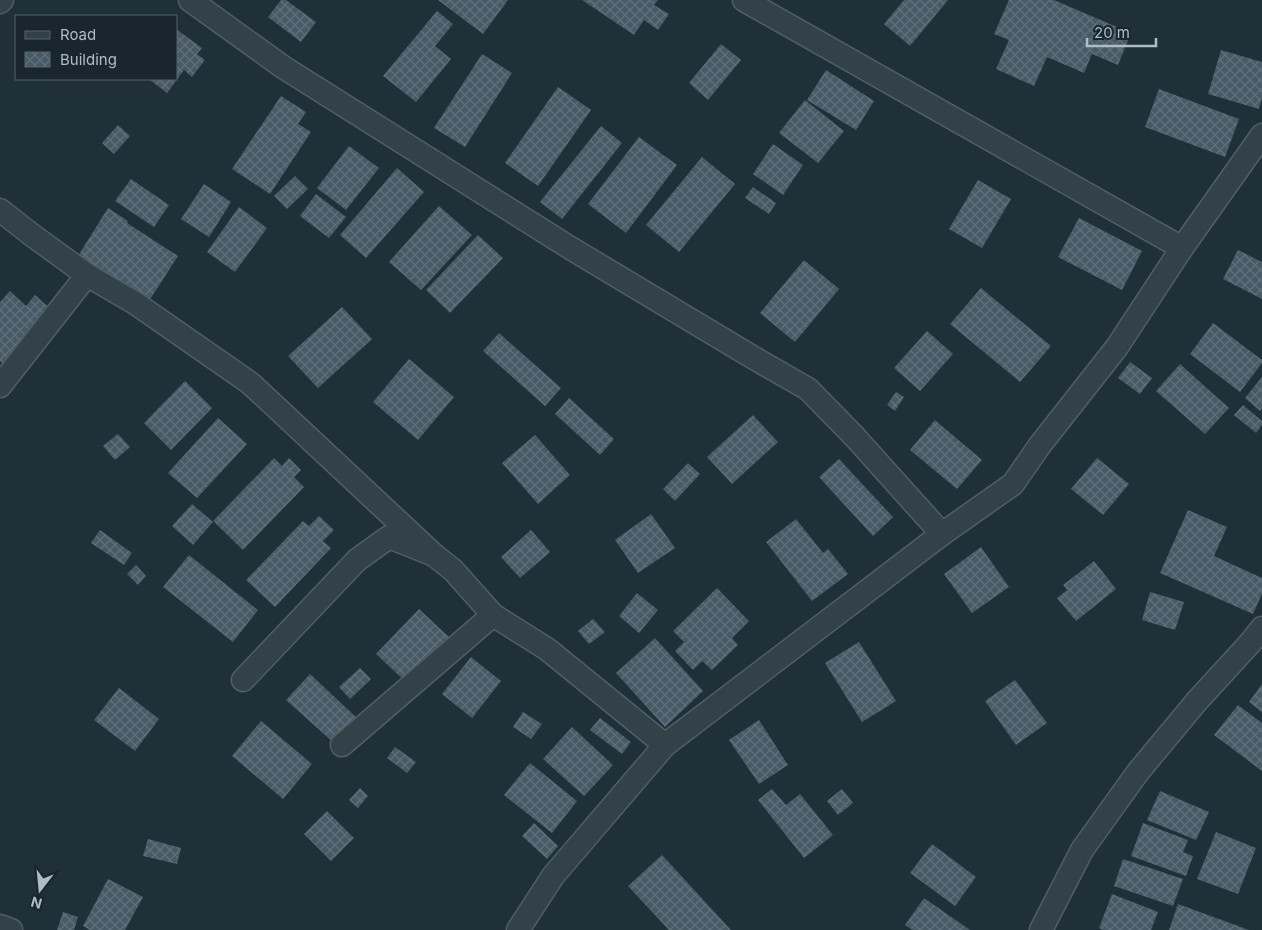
<svg xmlns="http://www.w3.org/2000/svg" width="1262" height="930" font-family="Inter,sans-serif">
<style>
.building{fill:url(#building-cross-hatch)}
.lines{fill:none;stroke-linecap:round;stroke-linejoin:round}
.minor-casing{stroke:#505f67;stroke-width:25}
.minor{stroke:#334149;stroke-width:22}
</style>
<defs>
<pattern id="building-cross-hatch" width="8" height="8" patternUnits="userSpaceOnUse" patternTransform="scale(1.25)"><rect width="8" height="8" fill="#475a65"/><path d="M0 0l8 8M0 8l8-8" fill="none" stroke="#5f707a"/></pattern>
</defs>
<rect width="100%" height="100%" fill="#1f3039"/>
<g class="building">
<path d="M281,0H286L316,22L301,42L268,17Z"/>
<path d="M438,0H508L483,34Z"/>
<path d="M582,0H658L654,5L669,14L658,30L644,20L634,35Z"/>
<path d="M904,0H948L910,46L884,24Z"/>
<path d="M1009,0H1054L1131,33L1118,65L1092,54L1084,73L1047,57L1034,86L996,69L1009,40L994,34Z"/>
<path d="M437,11L453,24L435,46L451,59L416,102L383,76Z"/>
<path d="M176,29L202,48L197,54L205,60L192,77L184,70L167,93L149,79H176Z"/>
<path d="M721,44L741,60L708,100L689,83Z"/>
<path d="M1221,50L1262,62V97L1259,109L1208,94Z"/>
<path d="M482,54L512,73L465,147L434,128Z"/>
<path d="M826,70L874,101L856,130L807,100Z"/>
<path d="M558,87L591,110L538,186L505,163Z"/>
<path d="M1159,89L1239,119L1225,157L1145,127Z"/>
<path d="M281,96L306,112L298,124L311,132L270,194L232,169Z"/>
<path d="M805,100L844,131L818,163L779,133Z"/>
<path d="M118,125L130,136L114,154L102,143Z"/>
<path d="M601,126L622,143L562,219L540,202Z"/>
<path d="M639,137L677,165L626,233L588,204Z"/>
<path d="M773,144L803,165L783,195L753,174Z"/>
<path d="M349,146L379,168L346,210L317,188Z"/>
<path d="M702,157L735,184L679,252L646,225Z"/>
<path d="M397,168L424,192L366,258L340,235Z"/>
<path d="M295,176L308,189L287,209L274,196Z"/>
<path d="M131,179L169,205L154,227L115,201Z"/>
<path d="M978,180L1011,199L982,248L949,229Z"/>
<path d="M204,184L231,202L209,237L181,219Z"/>
<path d="M753,187L776,203L769,214L745,198Z"/>
<path d="M316,194L346,217L329,238L300,216Z"/>
<path d="M439,206L472,235L421,290L389,262Z"/>
<path d="M239,207L267,228L235,272L207,252Z"/>
<path d="M108,208L128,221L127,223L178,256L149,301L78,256Z"/>
<path d="M1079,218L1142,251L1122,290L1058,257Z"/>
<path d="M478,235L503,258L450,313L426,290Z"/>
<path d="M1238,250L1262,262V299L1223,279Z"/>
<path d="M804,260L839,289L795,342L760,313Z"/>
<path d="M981,288L1051,346L1020,382L950,324Z"/>
<path d="M10,291L26,306L35,295L55,313L6,366L0,361V302Z"/>
<path d="M342,307L372,339L318,388L288,356Z"/>
<path d="M1213,323L1262,360V363L1240,392L1190,354Z"/>
<path d="M927,331L953,354L920,391L894,368Z"/>
<path d="M499,333L561,388L545,406L483,351Z"/>
<path d="M409,359L454,397L418,440L373,402Z"/>
<path d="M1130,362L1152,378L1140,394L1118,378Z"/>
<path d="M1180,364L1229,408L1205,434L1156,391Z"/>
<path d="M1262,377V408L1260,411L1245,398Z"/>
<path d="M185,381L212,408L171,450L144,423Z"/>
<path d="M896,392L904,397L895,411L887,405Z"/>
<path d="M569,398L614,439L600,455L555,414Z"/>
<path d="M1243,405L1262,421V425L1256,433L1234,415Z"/>
<path d="M753,415L778,442L732,484L707,457Z"/>
<path d="M218,418L247,444L197,498L168,473Z"/>
<path d="M935,420L982,460L957,489L910,450Z"/>
<path d="M118,434L130,447L115,460L103,446Z"/>
<path d="M535,435L570,475L538,504L502,463Z"/>
<path d="M274,458L282,466L289,458L301,470L294,477L304,487L243,550L213,521Z"/>
<path d="M1097,458L1129,484L1103,515L1071,489Z"/>
<path d="M839,459L893,517L873,536L819,477Z"/>
<path d="M688,463L700,474L675,501L663,489Z"/>
<path d="M192,504L213,522L193,545L172,526Z"/>
<path d="M1188,510L1227,527L1214,556L1262,578V594L1253,614L1160,573Z"/>
<path d="M651,514L675,548L638,573L615,540Z"/>
<path d="M319,516L334,530L323,541L331,548L275,607L246,580L303,521L309,526Z"/>
<path d="M796,519L823,553L828,549L848,574L812,601L766,542Z"/>
<path d="M100,530L132,553L124,565L91,543Z"/>
<path d="M531,530L550,552L520,578L501,557Z"/>
<path d="M981,547L1009,587L972,613L944,574Z"/>
<path d="M189,555L258,610L233,642L163,587Z"/>
<path d="M1094,561L1116,589L1076,621L1057,598L1067,590L1063,585Z"/>
<path d="M136,565L146,576L138,585L127,574Z"/>
<path d="M717,588L749,621L732,638L738,645L712,670L702,661L693,670L675,651L684,642L673,631Z"/>
<path d="M1150,592L1184,602L1175,630L1142,620Z"/>
<path d="M637,593L658,610L639,633L619,616Z"/>
<path d="M419,609L450,638L407,683L376,654Z"/>
<path d="M593,619L605,632L589,644L578,631Z"/>
<path d="M655,638L703,691L665,727L616,673Z"/>
<path d="M859,642L896,701L862,722L825,663Z"/>
<path d="M471,657L501,681L472,718L442,694Z"/>
<path d="M360,668L371,679L350,699L339,687Z"/>
<path d="M310,674L356,717L333,742L286,700Z"/>
<path d="M1015,680L1047,723L1016,745L985,701Z"/>
<path d="M1262,684V712L1249,702Z"/>
<path d="M119,688L159,719L135,751L94,720Z"/>
<path d="M1238,705L1262,723V771L1214,735Z"/>
<path d="M523,712L542,724L531,739L513,727Z"/>
<path d="M600,718L631,742L622,754L590,730Z"/>
<path d="M759,720L788,765L759,784L729,740Z"/>
<path d="M261,721L312,764L283,799L232,756Z"/>
<path d="M572,727L613,765L584,796L543,759Z"/>
<path d="M395,747L416,762L407,773L387,758Z"/>
<path d="M530,763L577,801L552,833L504,795Z"/>
<path d="M360,788L368,796L358,808L349,800Z"/>
<path d="M772,789L786,805L800,794L833,835L804,858L758,800Z"/>
<path d="M842,789L853,803L838,815L827,801Z"/>
<path d="M1160,791L1209,812L1196,840L1147,820Z"/>
<path d="M327,811L354,838L331,861L304,834Z"/>
<path d="M534,823L558,846L547,859L522,836Z"/>
<path d="M1143,823L1188,840L1183,852L1193,856L1186,876L1131,856Z"/>
<path d="M1216,832L1256,848L1238,894L1197,879Z"/>
<path d="M148,839L181,848L177,864L143,856Z"/>
<path d="M932,844L976,877L955,906L910,873Z"/>
<path d="M662,855L731,930H669L628,886Z"/>
<path d="M1123,859L1183,879L1173,906L1114,886Z"/>
<path d="M108,879L143,897L125,930H90L83,926Z"/>
<path d="M1112,894L1158,912L1151,930H1103L1099,928Z"/>
<path d="M924,898L970,930H913L905,925Z"/>
<path d="M1178,904L1249,930H1169Z"/>
<path d="M63,912L78,917L74,930H57Z"/>
</g>
<g class="lines">
<g class="minor-casing">
<g id="minor">
<path d="M190,0L283,67L572,249L754,358L808,389L854,436L942,534"/>
<path d="M744,0L1182,248"/>
<path d="M0,2L2,0"/>
<path d="M0,210L32,235L87,275L135,303L250,383L434,555"/>
<path d="M0,386L87,275"/>
<path d="M243,680L357,560L389,537L434,555L453,570L493,615L547,649L665,745"/>
<path d="M342,745L493,615"/>
<path d="M0,926L11,930"/>
<path d="M518,930L553,876L665,745L942,534L1013,484L1040,445L1117,347L1182,248L1262,135"/>
<path d="M1041,930L1082,850L1138,772L1197,701L1251,642L1262,628"/>
</g>
</g>
<use href="#minor" class="minor"/>
</g>
<rect x="15" y="15" width="162" height="65" fill="#19262e" stroke="#54626b"/>
<rect x="25" y="31" width="25" height="8" fill="#334149" stroke="#54626b"/>
<text x="60" y="40" font-size="15" fill="#adbcc6">Road</text>
<rect x="25" y="52" width="25" height="15" fill="url(#building-cross-hatch)" stroke="#54626b"/>
<text x="60" y="65" font-size="15" fill="#adbcc6">Building</text>
<g transform="translate(40 890) rotate(196)" stroke="#19262e" stroke-width="4" paint-order="stroke">
<path d="M0-4L9 19L0 12L-9 19Z" fill="#adbcc6"/>
<text y="-8" font-size="14" font-weight="bold" text-anchor="middle" fill="#adbcc6">N</text>
</g>
<path d="M1087 38v8h69v-8" fill="none" stroke="#adbcc6" stroke-width="2.5"/>
<text x="1094" y="38" font-size="15" fill="#adbcc6" stroke="#19262e" stroke-width="4" paint-order="stroke">20 m</text>
</svg>
